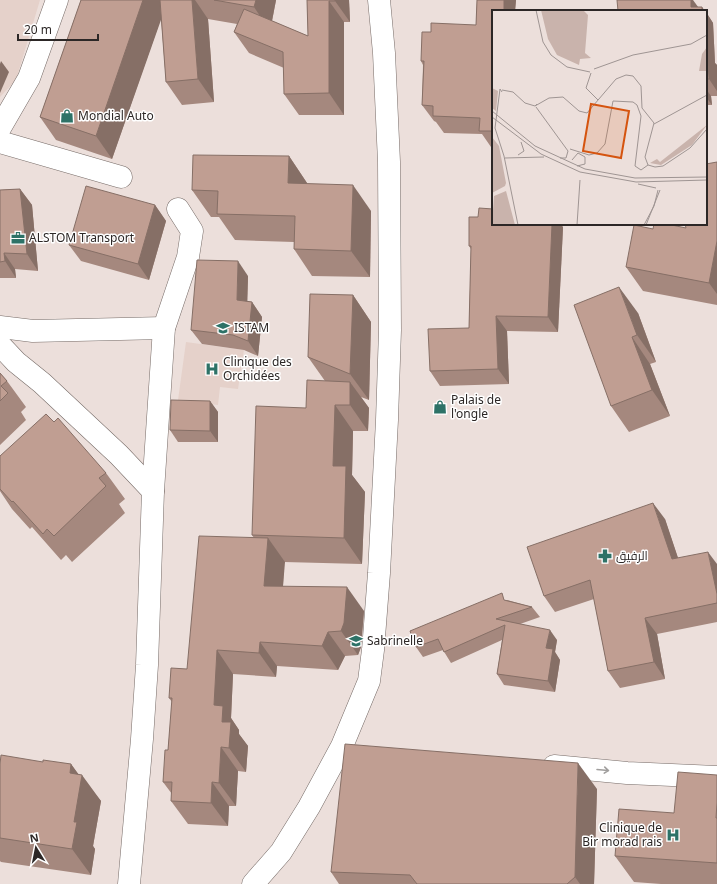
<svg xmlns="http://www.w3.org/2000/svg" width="717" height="884" font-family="'Noto Sans',Cairo,sans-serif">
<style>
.built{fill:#e5d1ca}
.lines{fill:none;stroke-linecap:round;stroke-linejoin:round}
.minor-casing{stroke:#766b67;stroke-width:23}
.secondary-casing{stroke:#766b67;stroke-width:23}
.minor{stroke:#fff;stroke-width:22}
.secondary{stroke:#fff;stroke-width:22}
.wall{fill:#a5887e}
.shaded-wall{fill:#866f66}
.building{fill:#c09e92;stroke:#866f66}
.oneway{stroke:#a09e9d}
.labels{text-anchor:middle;stroke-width:3;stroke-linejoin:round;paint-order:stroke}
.poi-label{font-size:12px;fill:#2c2726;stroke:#fff;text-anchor:start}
.inset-road{fill:none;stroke:#9f9593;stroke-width:1}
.view{fill:#d5540f;fill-opacity:0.15;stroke:#d5540f;stroke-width:2}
.inset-edge{fill:none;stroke:#2c2726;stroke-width:2}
</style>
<rect width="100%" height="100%" fill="#ecdfdb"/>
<g class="built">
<path d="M0,0H40L16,80L0,97Z"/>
<path d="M186,342L244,350L238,389L220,387L218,405L178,400Z"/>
</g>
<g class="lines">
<g class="minor-casing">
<g id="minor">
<path d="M0,142L121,177"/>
<path d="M0,327L33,331L164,328"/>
<path d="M0,345L16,362L42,383L119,455L153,491L147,665L142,739L129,884"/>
<path d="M153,491L164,328L188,257L192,231L178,209"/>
<path d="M554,766L627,773L717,777"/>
</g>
</g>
<g class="secondary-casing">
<g id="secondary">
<path d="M0,128L29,78L57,0"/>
<path d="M253,884L281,852L309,807L342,746L369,681L373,650L379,573L387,420L390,330L389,162L384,53L379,0"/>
</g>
</g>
<use href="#minor" class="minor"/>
<use href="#secondary" class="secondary"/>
</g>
<g class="wall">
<path d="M81,0H276L272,21L308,36L307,0H349L350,22H344V115H299L284,94V68L249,53L234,32L237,24L208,19L214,102L182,105L166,82L161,18L112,159L56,140L40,117Z"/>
<path d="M477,0H516L515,11H493V147H491L482,134L444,133L436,122L434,121L422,105L423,65L421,61L431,32L476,25Z"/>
<path d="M706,12L713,23L715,63L717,65V96H711L712,105H706Z"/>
<path d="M289,156L307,183V184L371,211L370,277L312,276L294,249V242L235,240L219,217H211L192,190Z"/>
<path d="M717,162V305L643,291L626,267L653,229L686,228Z"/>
<path d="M20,189L32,205L38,271L15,269L16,278H0V190Z"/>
<path d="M155,205L166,221L149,280L81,261L69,245Z"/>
<path d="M478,217L563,227L558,332L507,331L509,384L440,386L430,371L469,328L471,249L469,246Z"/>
<path d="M248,276L247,301L252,302L262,317L258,356L244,350L202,344L191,330Z"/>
<path d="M353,295L371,322L369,400L361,397L369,408L368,431H353L352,475L365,492L362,564L284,562L283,586L364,611L361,647L358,655L345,656L338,670L277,666L276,677L233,674L231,718L239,730V734L248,746L246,772L238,771L236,806H229L228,826L188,824L171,801L172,794L163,782L168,750L172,702L169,698L187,669L254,538L252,535L306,408L325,381L308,357Z"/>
<path d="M638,313L656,362L650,364L670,416L629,432L611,406Z"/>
<path d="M0,373L7,381L26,407L21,412L26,420L0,445Z"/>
<path d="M210,401L218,412V442H178L170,430Z"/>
<path d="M54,422L106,473L125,499L119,504L125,513L72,562L66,555L61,560L32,527L30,529L12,509L0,491V456Z"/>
<path d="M665,519L678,558L717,564V622L657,634L665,679L620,688L608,671L594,599L555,612L544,596Z"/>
<path d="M507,600L532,607L540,617L520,624L557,640L555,652L560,660L555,692L504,685L497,674L502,640L451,663L443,650L423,657L416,647Z"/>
<path d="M43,762L71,764L78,774L101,801L93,846L95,849L91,875L1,862L0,861V764Z"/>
<path d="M717,775V884H661L634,882L615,856L674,813Z"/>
<path d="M597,789L594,884H339L331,872Z"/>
</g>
<g class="shaded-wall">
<path d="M143,0H168L112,159L96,136Z"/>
<path d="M192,0H195L208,19L214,102L198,79Z"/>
<path d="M256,0H276L270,31L254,7Z"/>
<path d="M335,0H349L350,22L335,1Z"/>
<path d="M504,0H516L515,11H504Z"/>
<path d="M691,0H693L701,11L691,7Z"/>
<path d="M329,1L344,22V115L329,93Z"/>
<path d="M702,7L705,11H702Z"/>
<path d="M706,12L713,23L715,63L717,65V91L709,79L706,53Z"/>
<path d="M1,61L9,72L0,93V64Z"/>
<path d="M706,89L711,96L712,105L706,97Z"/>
<path d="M289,156L307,183V209L288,183Z"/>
<path d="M353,185L371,211L370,277L351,251Z"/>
<path d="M20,189L32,205L38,271L27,254Z"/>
<path d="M155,205L166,221L149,280L138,264Z"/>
<path d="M552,224H561L563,227L558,332L548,317Z"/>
<path d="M717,241V294L709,283Z"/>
<path d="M4,253L15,269L16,278L5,261Z"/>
<path d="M238,261L248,276L247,315L237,300Z"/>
<path d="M619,287L638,313L656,362L637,335Z"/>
<path d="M353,295L371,322L369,400L350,374Z"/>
<path d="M252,302L262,317L258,356L248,341Z"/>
<path d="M496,316L507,331L509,384L498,369Z"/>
<path d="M632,337L650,364L670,416L652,390Z"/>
<path d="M350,382L369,408L368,431L350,405Z"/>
<path d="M210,401L218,412V442L210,431Z"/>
<path d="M335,405L353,431L352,475L365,492L362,564L344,538L333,466Z"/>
<path d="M653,503L665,519L684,576L672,559Z"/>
<path d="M268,538L285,562L281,610L264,586Z"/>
<path d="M708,552L717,564V594Z"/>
<path d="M347,587L364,611L361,647L358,655L341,631Z"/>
<path d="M645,618L657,634L665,679L654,662Z"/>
<path d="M550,630L557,640L555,652L560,660L555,692L548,681L546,648Z"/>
<path d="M328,632L345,656L338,670L322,646Z"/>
<path d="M260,642L277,666L276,677L259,653Z"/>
<path d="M217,650L233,674L231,718L239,730V734L248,746L246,772L229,748L222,722L214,705Z"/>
<path d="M221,747L238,771L236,806L219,783Z"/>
<path d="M578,763L597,789L594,884H580L575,877Z"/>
<path d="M71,764L82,779V775L101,801L93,846L95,849L91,875L72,849L74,822L70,773Z"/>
<path d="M212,782L229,806L228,826L211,803Z"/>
</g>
<g class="building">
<path d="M81,0H143L96,136L40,117Z"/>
<path d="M160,0H192L198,79L166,82Z"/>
<path d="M214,0H256L254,7Z"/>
<path d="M307,0H335V1H329V93L284,94L283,52L234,32L244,9L308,36Z"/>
<path d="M477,0H504V11H493V131H479L480,118L433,116V106L422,105L424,61H421L422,32H431V23L476,25Z"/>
<path d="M617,0H691V7H702V11H618Z"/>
<path d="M707,50L709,79H706V51Z"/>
<path d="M193,155L289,156L288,183L353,185L351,251L294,249L295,216L217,214L218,191L192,190Z"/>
<path d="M717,162V241L709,283L626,267L634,225L653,229L654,224H667L686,228L685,224H706V164Z"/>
<path d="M86,186L155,205L138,264L69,245Z"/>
<path d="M20,189L27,254L4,253L5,261L0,262V190Z"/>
<path d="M479,208L493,209V224H552L548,317L496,316L498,369L430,371L428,329L469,328L471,246H469V217H478Z"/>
<path d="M197,260L238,261L237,300L252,302L248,341L233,335L191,330Z"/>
<path d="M619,287L637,335L632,337L652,390L611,406L574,305Z"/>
<path d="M310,294L353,295L350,374L308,357Z"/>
<path d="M0,373L7,381L1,386L8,393L0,401Z"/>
<path d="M307,380L350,382V405H335L333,466H346L344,538L252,535L256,406L306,408Z"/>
<path d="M171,400L210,401V431L170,430Z"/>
<path d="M46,414L54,422L58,418L106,473L99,478L106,486L54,536L47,529L43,534L13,501L12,502L0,489V456Z"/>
<path d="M653,503L672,559L708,552L717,594V603L645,618L654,662L608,671L590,580L544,596L527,547Z"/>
<path d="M199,536L268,538L264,586L347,587L344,623L341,631L328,632L322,646L260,642L259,653L217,650L214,705L223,706L222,722H231L229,748L221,747L219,783L212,782L211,803L171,801L172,782H163L165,750H168L172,698H169L171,668L187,669Z"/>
<path d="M502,593L504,600L532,607L496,619L550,630L546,648L553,649L548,681L497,674L505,625L444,652L438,639L416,647L410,631Z"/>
<path d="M345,744L578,763L575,877L567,884H417L410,875L331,872Z"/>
<path d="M1,755L43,762V760L71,764L70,773L82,775L74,822H77L72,849L0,838V764Z"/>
<path d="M678,772L717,775V803L716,818H717V863L615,856L619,809L674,813Z"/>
</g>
<defs><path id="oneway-shaft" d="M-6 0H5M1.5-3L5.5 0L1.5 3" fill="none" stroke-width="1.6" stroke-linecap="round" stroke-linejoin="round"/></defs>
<use class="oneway" href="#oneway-shaft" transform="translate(603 770) rotate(5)"/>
<defs>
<g id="shop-bare" transform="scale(1.08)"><path d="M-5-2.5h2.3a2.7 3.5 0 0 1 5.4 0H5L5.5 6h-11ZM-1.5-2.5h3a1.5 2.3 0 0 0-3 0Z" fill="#2d7267" stroke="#fff" stroke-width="2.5" paint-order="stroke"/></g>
<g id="office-bare" transform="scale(1.08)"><path d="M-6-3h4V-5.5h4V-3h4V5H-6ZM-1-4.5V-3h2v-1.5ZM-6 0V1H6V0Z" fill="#2d7267" stroke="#fff" stroke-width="2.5" paint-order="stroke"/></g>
<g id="school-bare" transform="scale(1.08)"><path d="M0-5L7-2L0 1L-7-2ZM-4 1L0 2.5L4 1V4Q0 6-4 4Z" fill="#2d7267" stroke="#fff" stroke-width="2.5" paint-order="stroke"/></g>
<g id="hospital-bare" transform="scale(1.08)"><path d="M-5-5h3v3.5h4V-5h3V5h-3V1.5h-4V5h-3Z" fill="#2d7267" stroke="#fff" stroke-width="2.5" paint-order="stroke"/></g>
<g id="pharmacy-bare" transform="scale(1.08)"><path d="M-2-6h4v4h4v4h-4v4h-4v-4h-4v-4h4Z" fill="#2d7267" stroke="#fff" stroke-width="2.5" paint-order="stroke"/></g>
</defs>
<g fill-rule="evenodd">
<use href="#shop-bare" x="67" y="116"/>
<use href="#office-bare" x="18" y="238"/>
<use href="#school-bare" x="223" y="328"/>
<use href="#hospital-bare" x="212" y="369"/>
<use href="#shop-bare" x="440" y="407"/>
<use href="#pharmacy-bare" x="605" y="556"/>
<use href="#school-bare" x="356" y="641"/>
<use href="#hospital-bare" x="673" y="835"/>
</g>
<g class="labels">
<g class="poi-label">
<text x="78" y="120">Mondial Auto</text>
<text x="29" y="242">ALSTOM Transport</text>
<text x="234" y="332">ISTAM</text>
<text x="223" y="366">Clinique des<tspan x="223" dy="14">Orchidées</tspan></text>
<text x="451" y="404">Palais de<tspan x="451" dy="14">l'ongle</tspan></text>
<text x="616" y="560">الرفيق</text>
<text x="367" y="645">Sabrinelle</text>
<text x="662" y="832" text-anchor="end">Clinique de<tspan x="662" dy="14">Bir morad rais</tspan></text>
</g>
</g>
<g transform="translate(492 10)">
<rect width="215" height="215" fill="#ecdfdb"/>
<path d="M49,0H91L96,5L93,43L99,48L88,49L87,55L65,45L56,29ZM215,37V61H207L210,44ZM0,78L6,81L4,101L0,98ZM215,115L200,135L169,155L158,153L165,149L168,152ZM0,127L7,136L14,173L13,176L0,183ZM14,181L23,215H0L2,186Z" fill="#c9b3ac"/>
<path class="inset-road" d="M44,0L51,32L59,45L75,57L98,62M102,59L141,45L199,34L215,25M99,63L94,78L106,90M10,80L21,82L33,93L43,96M10,82L8,79L3,118L12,146L26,215M45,94L43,96L57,88L71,87L87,101L95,103L124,69L134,65L141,66L149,76L150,98L162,113L153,147L156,155L163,157L171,156L198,138L215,119M44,97L76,141M0,101L43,136L93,159L143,168L215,167M0,107L49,144L88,162L144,172L215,170M162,114L215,85M78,139L97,145L105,143L113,134L121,91L141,92L145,95L149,106L143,156L149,160L156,155M26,145L32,141L29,132M13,148L52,147M68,148H74L76,141M80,150L86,143L93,147V154L85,156M146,174L164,178M85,215L88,170M152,215L162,196L166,180M154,215L168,180"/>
<path class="view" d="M99,94L137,101L129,148L91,141Z"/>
<rect width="215" height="215" class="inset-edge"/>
</g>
<g transform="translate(36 848) rotate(350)" stroke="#ffffff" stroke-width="3" paint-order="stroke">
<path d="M0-3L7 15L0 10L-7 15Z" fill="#2c2726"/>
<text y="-6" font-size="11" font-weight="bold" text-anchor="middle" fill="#2c2726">N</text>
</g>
<path d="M18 34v6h80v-6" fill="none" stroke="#2c2726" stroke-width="2"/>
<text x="24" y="34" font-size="12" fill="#2c2726" stroke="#ffffff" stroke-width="3" paint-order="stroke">20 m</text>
</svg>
